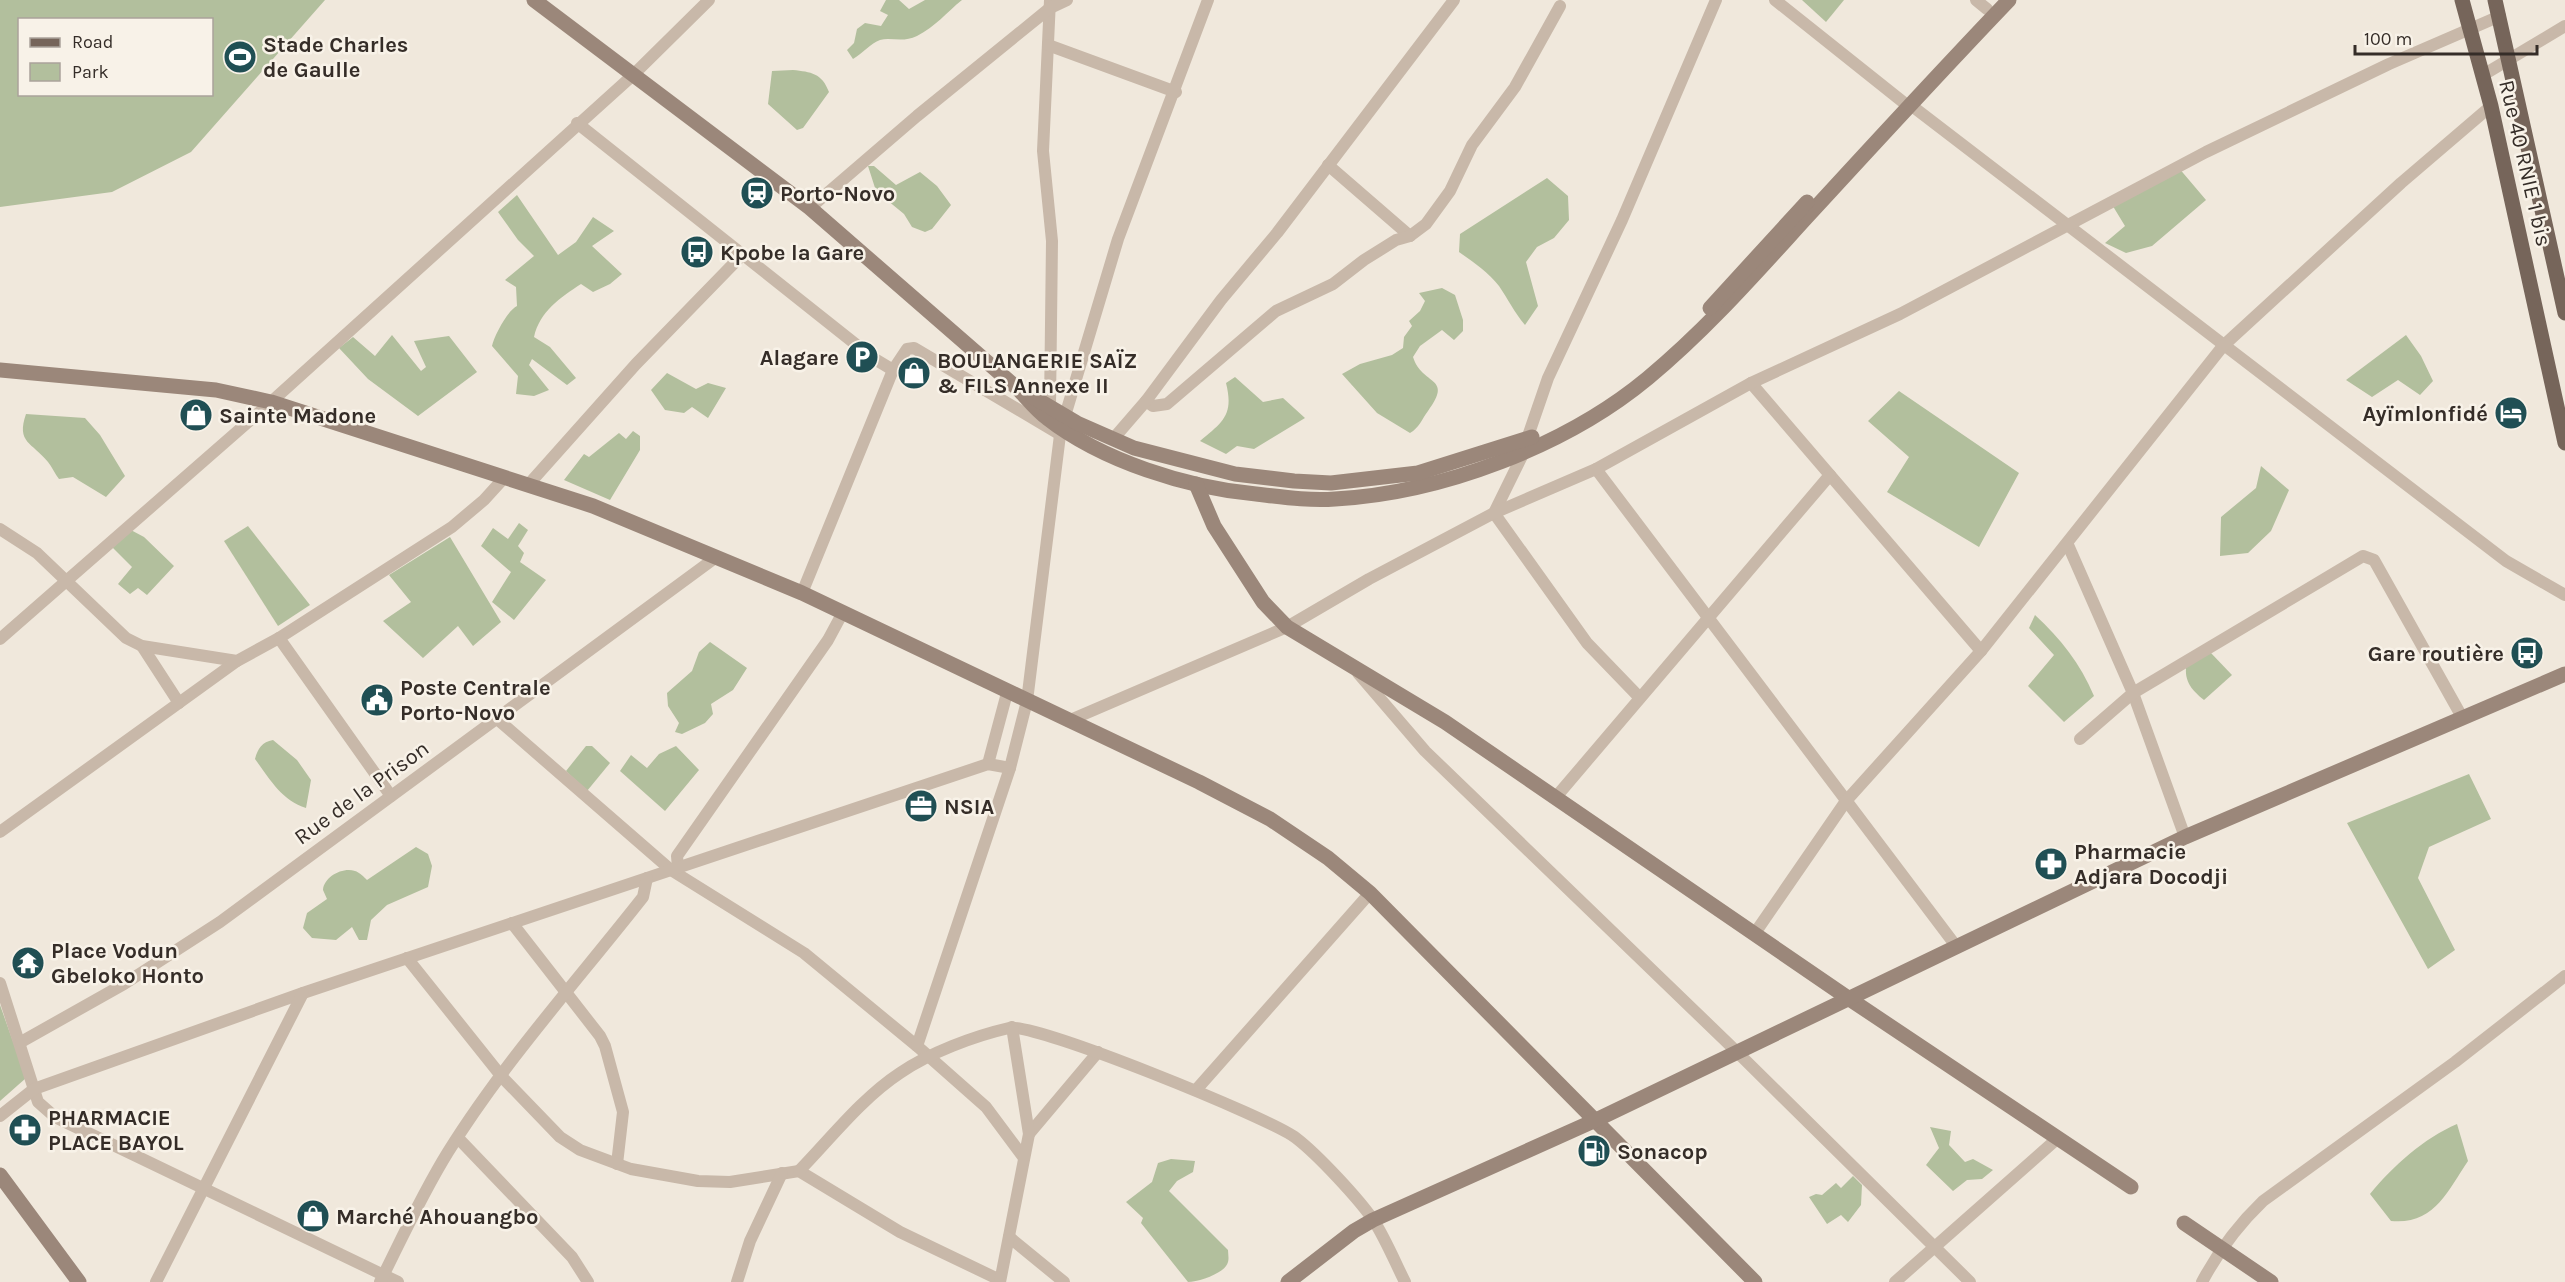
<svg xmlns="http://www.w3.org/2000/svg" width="2565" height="1282" font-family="Karla,sans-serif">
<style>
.green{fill:#b2bf9d;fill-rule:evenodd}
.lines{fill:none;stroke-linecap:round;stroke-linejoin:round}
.street{stroke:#c8b8a9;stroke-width:12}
.secondary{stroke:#9b877a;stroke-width:15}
.primary{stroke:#76655a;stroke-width:15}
.labels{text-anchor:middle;stroke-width:5;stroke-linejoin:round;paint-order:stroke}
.poi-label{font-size:22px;font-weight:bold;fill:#352d28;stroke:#f8f2e8;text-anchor:start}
.street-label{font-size:22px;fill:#352d28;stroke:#f8f2e8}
</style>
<rect width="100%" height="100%" fill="#f0e8dc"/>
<g class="green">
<path d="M0,0H325L191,152L112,192L0,207ZM20,20H212V94H20Z"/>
<path d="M886,0H899L909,9L925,0H962C947,12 935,27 917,36C903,43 891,37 880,40C871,43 862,54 853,59L847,50L854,43L857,29L865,23L881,26L888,15L880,11Z"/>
<path d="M1802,0H1844L1826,22Z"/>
<path d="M793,70C811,72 822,73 829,92L803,128L797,130L768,104L772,71Z"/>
<path d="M868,166H874L896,185L920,172L937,186L951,205L932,229L925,232L912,227L904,214L876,191Z"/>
<path d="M2178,167L2206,200L2152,246L2126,253L2105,243L2125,226L2111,203Z"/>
<path d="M1547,178L1568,196L1569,220L1554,238L1537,247L1526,262L1538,306L1525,325C1514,312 1508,299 1499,286C1488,272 1473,262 1459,252L1460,234Z"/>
<path d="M517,195L558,255L576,242L593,217L614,231L592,246L622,274L610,284L593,292L581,284C560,298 540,311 534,337L550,347L576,378L567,385L532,359L529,365L549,390L534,396L516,394L518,376L492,346C494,336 508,310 517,306L516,287L505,280L534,256L518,240L498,212Z"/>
<path d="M1442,288L1455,295L1463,320V331L1454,340L1442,330L1420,346L1413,357C1422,386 1454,376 1428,411C1422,419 1419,428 1410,433L1377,413L1342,374L1360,364L1392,355L1403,348L1404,337L1412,326L1409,321L1420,311L1425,301L1419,293Z"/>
<path d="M392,335L421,371L426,367L414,341L449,336L477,372L418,416L368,379L339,348L353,337L375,356Z"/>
<path d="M2406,335L2421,356L2433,381L2420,395L2398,380L2372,397L2346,380Z"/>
<path d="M667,373L696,389L708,383L726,388L708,418L692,407L684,413L665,410L651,390Z"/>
<path d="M1235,377L1263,402L1283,398L1305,418L1254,449L1237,446L1226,454L1200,441C1223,422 1234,415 1226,383Z"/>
<path d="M1899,391L2019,473L1979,547L1887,492L1909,457L1868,421Z"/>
<path d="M26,414L85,418L100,435L125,476L106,497L73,477L59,479C55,474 52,467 48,462C32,442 16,443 26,414Z"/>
<path d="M633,431L640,436V450L610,500L564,480L584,454L589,457L619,433L626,439Z"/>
<path d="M2261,466L2289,490L2271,531L2248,553L2220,556L2221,517L2256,488Z"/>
<path d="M519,523L528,530L518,546L524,553L520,562L546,580L514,620L492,602L511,572L481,546L493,528L508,539Z"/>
<path d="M248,526L310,605L278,626L224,541Z"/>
<path d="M129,529L144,537L174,566L147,595L138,588L130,594L118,584L132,567L111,546Z"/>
<path d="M450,537L501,622L473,646L458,626L423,658L383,621L411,602L389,575Z"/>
<path d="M2035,615C2061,639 2080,663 2094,696L2064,722L2028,686L2054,655L2029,628Z"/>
<path d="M710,642L747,668L733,690L711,704L713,714L705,723L682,734L675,732L679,723L668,706L667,693L692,671L699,652Z"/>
<path d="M2210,652L2232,675L2204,700C2190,689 2183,679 2187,662Z"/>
<path d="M273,740L297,760L311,780L306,808C282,801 269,778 255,759C258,748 262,742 273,740Z"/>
<path d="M586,746H592L610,763L587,791L566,771Z"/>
<path d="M676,746L699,770L665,811L620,771L631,755L647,768L659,754Z"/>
<path d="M2469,774L2491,819L2429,847L2418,878L2455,950L2428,969L2347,823Z"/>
<path d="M416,847L428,854L432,866L428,887L387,905L371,920L367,940H359L352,927L336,940L312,938L303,928L307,913L327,899L323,890C324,877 342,867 355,871C359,872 364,877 367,880Z"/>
<path d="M0,1005L26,1078L0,1101Z"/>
<path d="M2457,1124L2468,1161C2447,1192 2434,1225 2391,1221L2370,1194C2393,1166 2424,1138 2457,1124Z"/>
<path d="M1930,1127L1951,1131L1949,1145L1965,1162L1973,1159L1993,1170L1982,1179L1967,1180L1953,1191L1926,1165L1939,1148Z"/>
<path d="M1171,1159L1195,1161L1193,1172L1177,1181L1169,1191L1228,1250C1228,1255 1230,1261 1226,1266C1221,1274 1198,1282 1188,1282L1141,1223L1143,1218L1126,1202L1152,1182L1158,1163Z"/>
<path d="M1853,1176L1862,1185L1861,1205L1848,1222L1841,1215L1827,1224L1809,1197L1816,1194L1822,1195L1836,1183L1841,1188Z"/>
</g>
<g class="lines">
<g class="street">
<path d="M1050,0L1043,151L1052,241L1050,407"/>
<path d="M1775,0L1903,102"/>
<path d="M1976,0L1987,9"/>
<path d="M1048,45L1176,92"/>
<path d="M2483,75L2565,26"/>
<path d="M1912,106L2506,561L2565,595"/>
<path d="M577,123L873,358L893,370"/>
<path d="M1328,165L1410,236"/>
<path d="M810,208L917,116L1050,8L1067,0"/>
<path d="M1751,383L1981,651"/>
<path d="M1146,401L1153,406L1167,404L1276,311L1333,284L1364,260L1396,240L1410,236L1426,224L1450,191L1472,145L1515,87L1560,6"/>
<path d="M1114,438L1146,401L1221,300L1277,233L1454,0"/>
<path d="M1527,439L1548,378L1622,220L1716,0"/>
<path d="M1525,450L1494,513L1587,643L1640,698"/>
<path d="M1596,469L1956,946"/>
<path d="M529,484L636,364L742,255"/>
<path d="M0,529L37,553L126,638L142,646L237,661L279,638L452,527L484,500L504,478"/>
<path d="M2068,545L2133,693L2185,837"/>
<path d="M802,593L893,370L907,349L914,348L1056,432"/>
<path d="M279,638L391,796"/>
<path d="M0,639L271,402L632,76L709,0"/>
<path d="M142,646L179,703"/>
<path d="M1358,673L1425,751L1737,1052L1970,1282"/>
<path d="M496,718L671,870L804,953L917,1046L986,1107L1024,1158"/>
<path d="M1068,721L1287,627L1369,579L1494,513L1596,469L1751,383L1900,314L2206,152L2389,64L2500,16"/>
<path d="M2080,739L2133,693L2363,556L2374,560L2462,717"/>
<path d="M988,764L1007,693"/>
<path d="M1556,797L1830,475"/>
<path d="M0,832L237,661"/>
<path d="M678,868L677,856L828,640L842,614"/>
<path d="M512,923L600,1036L605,1046L623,1112L617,1164"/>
<path d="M1755,933L1846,801L1981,651L2223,346L2401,183L2491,106"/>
<path d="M407,958L502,1077L560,1137L580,1150L631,1169L698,1181L730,1182L799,1171L900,1232L1000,1280"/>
<path d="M0,983L38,1102L55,1117L398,1282"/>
<path d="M21,1042L124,984L220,922L715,558"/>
<path d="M917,1046L1010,768L1027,701L1060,435L1065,416L1118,239L1208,0"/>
<path d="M1196,1090L1370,893"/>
<path d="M0,1116L34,1089L303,993L988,764L1010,768"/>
<path d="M1029,1134L1098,1052"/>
<path d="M458,1138L572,1257L588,1282"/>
<path d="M799,1171C831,1138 862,1098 900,1073C929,1053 974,1036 1009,1028C1034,1022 1270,1118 1296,1138C1318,1155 1359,1199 1374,1221C1386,1240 1395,1262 1405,1282"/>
<path d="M1009,1237L1064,1282"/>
<path d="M156,1282L303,993"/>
<path d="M380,1282C402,1238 422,1194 448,1152C504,1062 577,981 643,897L647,878"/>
<path d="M737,1282L750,1241L782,1173"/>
<path d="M1000,1282L1029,1134L1012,1027"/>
<path d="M1895,1282L2058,1138"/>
<path d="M2202,1282C2219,1250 2237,1226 2263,1201L2455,1062L2565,976"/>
</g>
<g class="secondary">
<path d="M534,0L810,208L1017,388C1027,398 1036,410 1047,418C1102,461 1188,488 1256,494C1282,497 1309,501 1335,499C1442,493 1566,446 1648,378C1706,330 1755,274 1806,218C1873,145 1940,72 2009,0"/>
<path d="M1710,308L1807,202"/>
<path d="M0,370L216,390L271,402L593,506L802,593L1199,782L1270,819L1328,858L1370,893L1755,1282"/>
<path d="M1033,397L1077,423L1134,448L1235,474L1294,481L1331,483L1418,473L1532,437"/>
<path d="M1196,484L1214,526L1263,602L1287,627L1445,722L1848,998L2131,1187"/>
<path d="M0,1175L79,1282"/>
<path d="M2184,1223L2271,1282"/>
<path d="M1288,1282L1354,1231L1373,1220L1596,1120L2185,837L2565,674"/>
</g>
<g class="primary">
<path d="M2462,0L2491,106L2565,443"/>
<path d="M2495,0L2565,313"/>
</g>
</g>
<defs>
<g id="stadium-disc" transform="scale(1.725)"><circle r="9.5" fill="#204f54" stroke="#f8f2e8"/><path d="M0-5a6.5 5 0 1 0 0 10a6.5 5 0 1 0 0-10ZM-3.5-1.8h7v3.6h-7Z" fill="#fff"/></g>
<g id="station-disc" transform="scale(1.725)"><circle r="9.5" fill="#204f54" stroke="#f8f2e8"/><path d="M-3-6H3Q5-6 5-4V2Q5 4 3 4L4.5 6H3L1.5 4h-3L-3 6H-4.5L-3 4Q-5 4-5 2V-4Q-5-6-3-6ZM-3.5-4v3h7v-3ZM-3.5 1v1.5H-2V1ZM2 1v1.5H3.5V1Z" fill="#fff"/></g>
<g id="bus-disc" transform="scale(1.725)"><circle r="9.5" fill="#204f54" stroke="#f8f2e8"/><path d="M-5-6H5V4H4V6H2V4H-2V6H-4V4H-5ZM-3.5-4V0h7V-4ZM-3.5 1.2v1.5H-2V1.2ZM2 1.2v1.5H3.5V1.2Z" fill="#fff"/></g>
<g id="parking-disc" transform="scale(1.725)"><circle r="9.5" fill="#204f54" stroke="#f8f2e8"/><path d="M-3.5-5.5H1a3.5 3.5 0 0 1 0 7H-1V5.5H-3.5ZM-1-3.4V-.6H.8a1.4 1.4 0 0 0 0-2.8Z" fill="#fff"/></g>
<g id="shop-disc" transform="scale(1.725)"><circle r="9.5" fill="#204f54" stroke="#f8f2e8"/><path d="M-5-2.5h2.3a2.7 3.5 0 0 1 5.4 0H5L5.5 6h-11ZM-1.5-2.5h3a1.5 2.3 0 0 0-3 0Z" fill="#fff"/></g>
<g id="hotel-disc" transform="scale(1.725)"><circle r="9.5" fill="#204f54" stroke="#f8f2e8"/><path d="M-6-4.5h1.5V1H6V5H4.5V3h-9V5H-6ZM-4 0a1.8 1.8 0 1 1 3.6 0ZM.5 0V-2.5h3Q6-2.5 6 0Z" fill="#fff"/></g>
<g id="civic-disc" transform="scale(1.725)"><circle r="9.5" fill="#204f54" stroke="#f8f2e8"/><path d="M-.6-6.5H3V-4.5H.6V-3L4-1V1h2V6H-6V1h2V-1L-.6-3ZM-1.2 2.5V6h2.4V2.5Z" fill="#fff"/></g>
<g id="office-disc" transform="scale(1.725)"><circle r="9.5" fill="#204f54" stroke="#f8f2e8"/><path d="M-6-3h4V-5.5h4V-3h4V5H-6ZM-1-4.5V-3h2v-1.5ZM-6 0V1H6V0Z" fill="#fff"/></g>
<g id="pharmacy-disc" transform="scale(1.725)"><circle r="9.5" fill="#204f54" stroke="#f8f2e8"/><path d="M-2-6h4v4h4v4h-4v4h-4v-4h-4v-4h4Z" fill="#fff"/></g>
<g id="temple-disc" transform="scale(1.725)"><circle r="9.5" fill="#204f54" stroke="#f8f2e8"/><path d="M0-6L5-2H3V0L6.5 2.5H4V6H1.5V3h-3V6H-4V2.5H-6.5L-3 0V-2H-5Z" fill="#fff"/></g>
<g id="fuel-disc" transform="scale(1.725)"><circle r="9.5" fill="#204f54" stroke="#f8f2e8"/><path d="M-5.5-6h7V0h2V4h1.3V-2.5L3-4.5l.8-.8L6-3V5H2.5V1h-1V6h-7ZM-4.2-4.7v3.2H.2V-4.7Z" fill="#fff"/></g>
</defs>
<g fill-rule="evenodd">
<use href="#stadium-disc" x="240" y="57"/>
<use href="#station-disc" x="757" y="193"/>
<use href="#bus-disc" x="697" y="252"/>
<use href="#parking-disc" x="862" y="357"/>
<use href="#shop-disc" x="914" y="373"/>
<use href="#hotel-disc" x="2511" y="413"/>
<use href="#shop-disc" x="196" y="415"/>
<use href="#bus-disc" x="2527" y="653"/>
<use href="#civic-disc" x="377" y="700"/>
<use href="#office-disc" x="921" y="806"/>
<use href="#pharmacy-disc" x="2051" y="864"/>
<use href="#temple-disc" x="28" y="963"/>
<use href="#pharmacy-disc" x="25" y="1130"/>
<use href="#fuel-disc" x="1594" y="1151"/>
<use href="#shop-disc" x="313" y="1216"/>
</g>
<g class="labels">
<g class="poi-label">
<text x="263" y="52">Stade Charles<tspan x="263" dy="25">de Gaulle</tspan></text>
<text x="780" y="201">Porto-Novo</text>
<text x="720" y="260">Kpobe la Gare</text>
<text x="839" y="365" text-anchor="end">Alagare</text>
<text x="937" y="368">BOULANGERIE SAÏZ<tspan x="937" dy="25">&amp; FILS Annexe II</tspan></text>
<text x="2488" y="421" text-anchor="end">Ayïmlonfidé</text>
<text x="219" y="423">Sainte Madone</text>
<text x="2504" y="661" text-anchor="end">Gare routière</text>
<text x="400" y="695">Poste Centrale<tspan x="400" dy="25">Porto-Novo</tspan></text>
<text x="944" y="814">NSIA</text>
<text x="2074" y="859">Pharmacie<tspan x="2074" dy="25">Adjara Docodji</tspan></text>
<text x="51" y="958">Place Vodun<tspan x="51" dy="25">Gbeloko Honto</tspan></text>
<text x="48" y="1125">PHARMACIE<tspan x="48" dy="25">PLACE BAYOL</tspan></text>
<text x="1617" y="1159">Sonacop</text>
<text x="336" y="1224">Marché Ahouangbo</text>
</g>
<g class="street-label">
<text transform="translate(2526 163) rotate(77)" y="8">Rue 40 RNIE 1 bis</text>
<text transform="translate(361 792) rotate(-36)" y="8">Rue de la Prison</text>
</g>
</g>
<rect x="18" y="18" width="195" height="78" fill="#f8f2e8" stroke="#aaa39b" stroke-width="1.5"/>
<rect x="30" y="38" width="30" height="9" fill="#76655a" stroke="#aaa39b" stroke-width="1.5"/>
<text x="72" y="48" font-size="18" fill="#352d28">Road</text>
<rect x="30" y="63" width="30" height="18" fill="#b2bf9d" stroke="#aaa39b" stroke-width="1.5"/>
<text x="72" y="78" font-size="18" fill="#352d28">Park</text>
<path d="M2355 45v9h182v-9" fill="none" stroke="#352d28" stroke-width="3"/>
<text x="2364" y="45" font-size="18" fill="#352d28" stroke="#f8f2e8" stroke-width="4.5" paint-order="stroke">100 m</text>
</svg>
